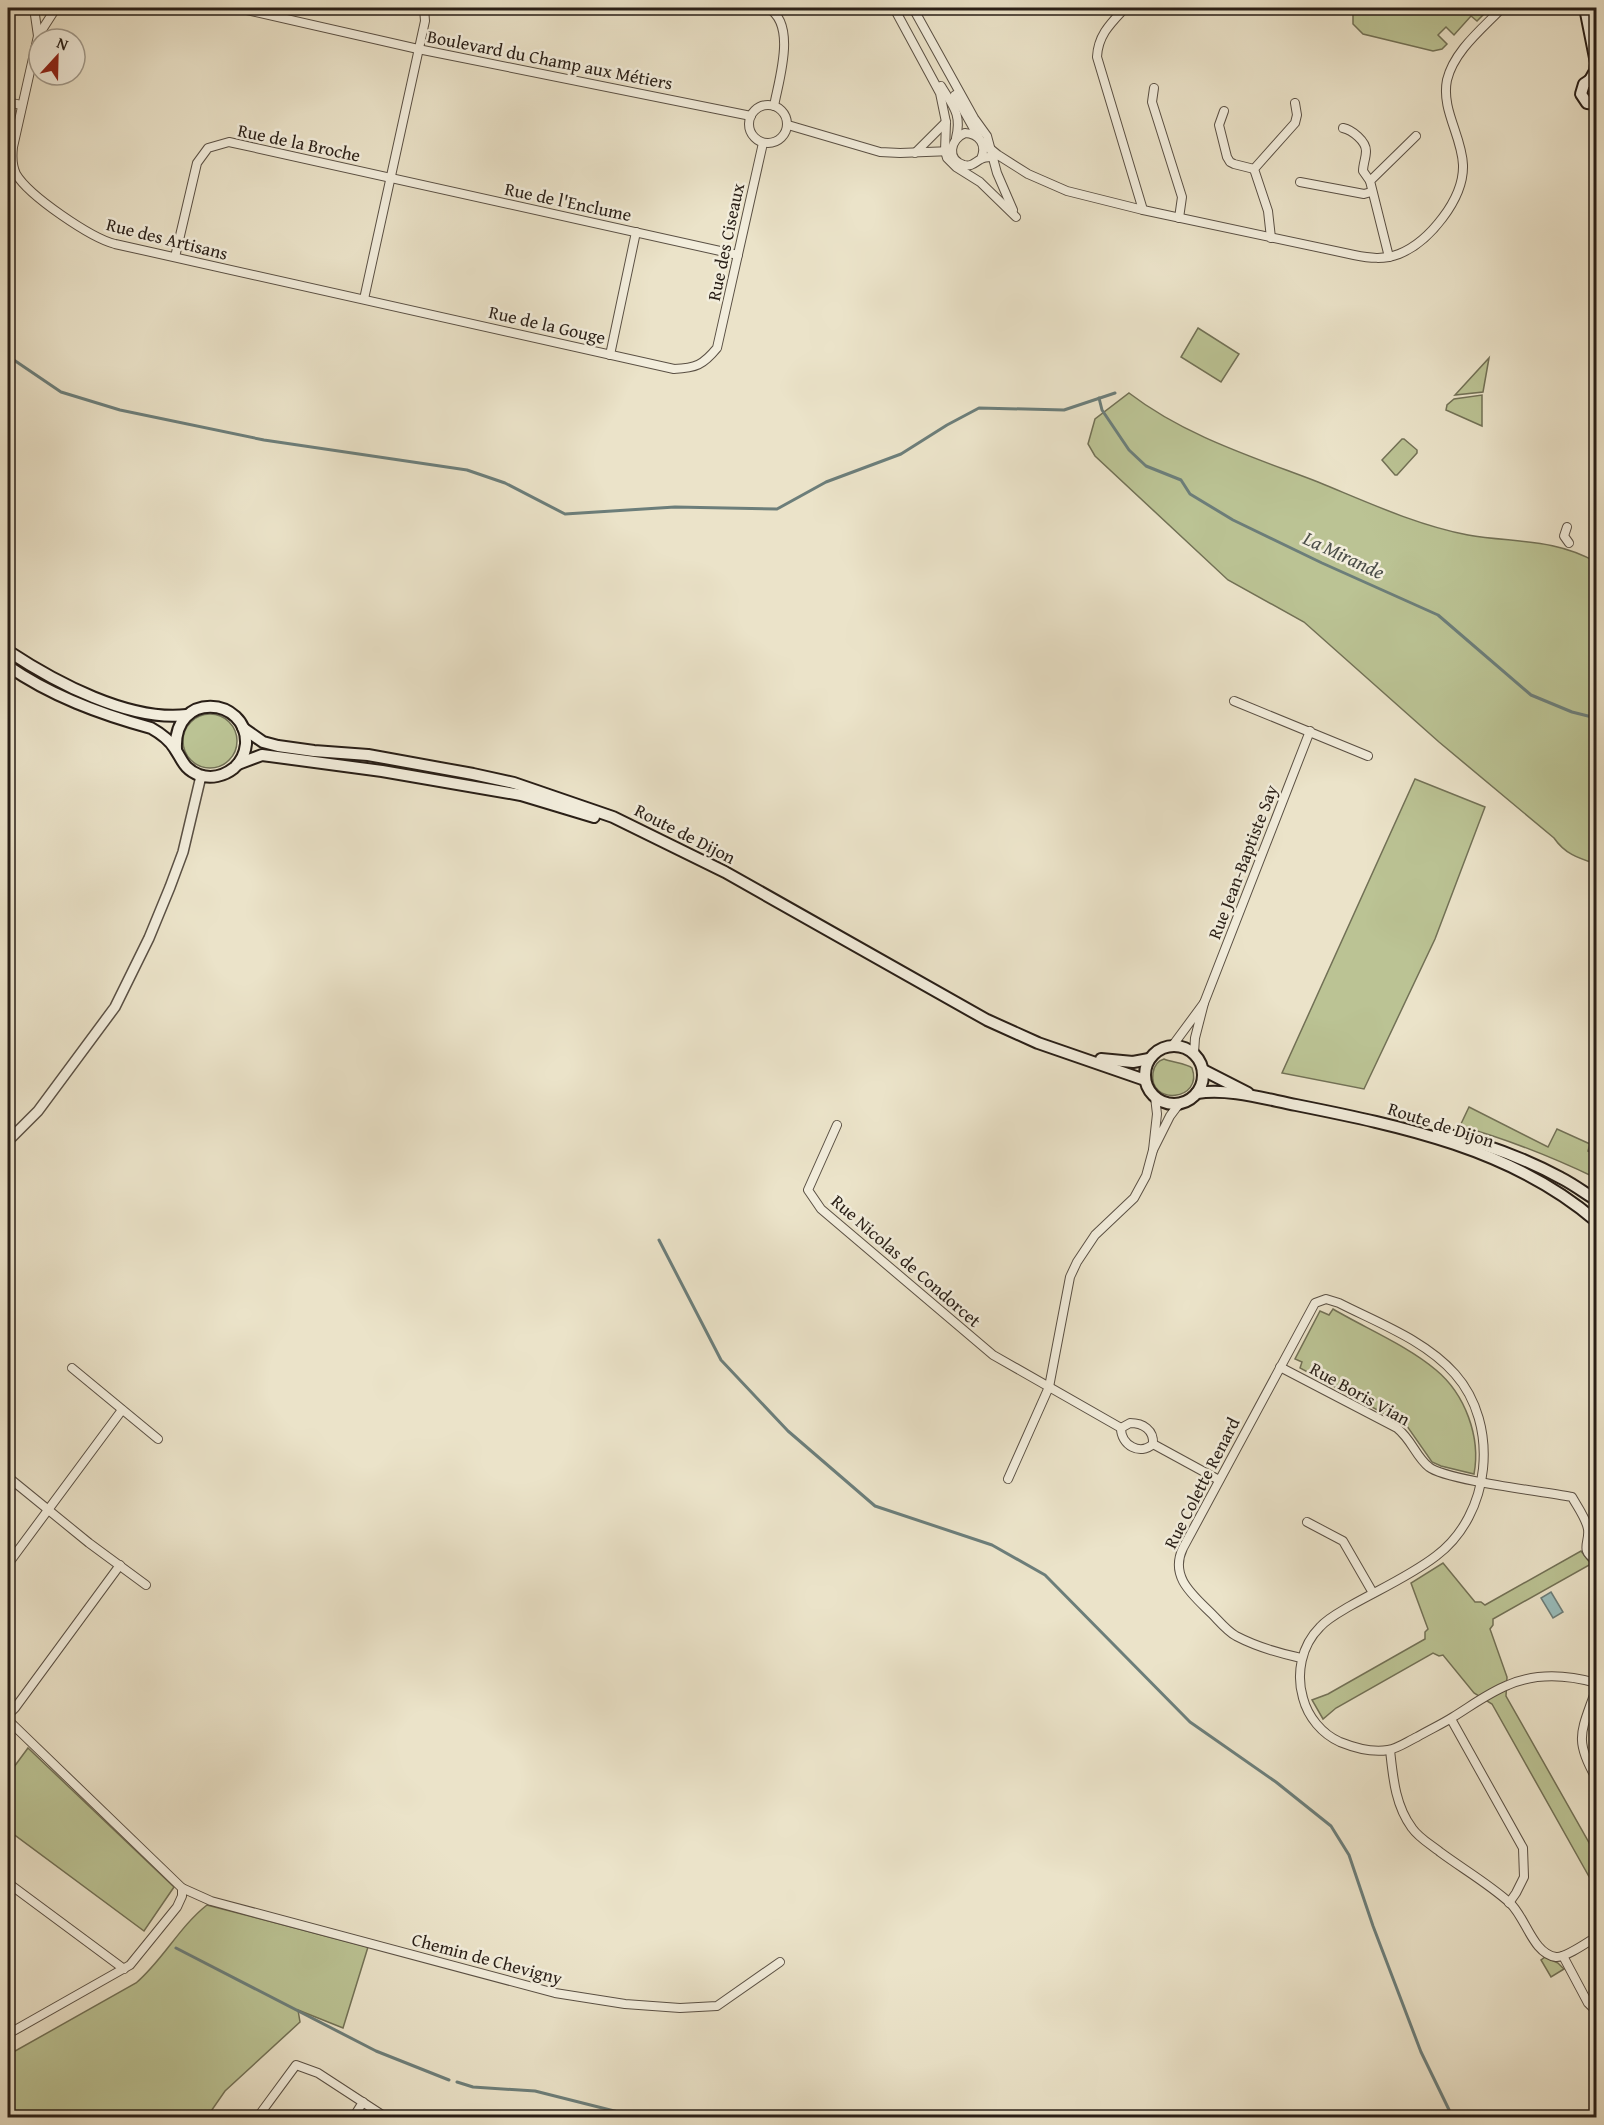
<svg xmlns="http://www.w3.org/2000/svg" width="1604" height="2125" font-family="'Gentium Book Plus',serif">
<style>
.green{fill:#bbc394;stroke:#727156;stroke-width:1.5}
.water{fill:#99bdbc;stroke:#6c7e7a;stroke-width:1.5}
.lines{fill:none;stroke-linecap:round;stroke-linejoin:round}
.stream{stroke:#6c7e7a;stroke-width:3}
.minor-casing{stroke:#5a5044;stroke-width:10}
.tertiary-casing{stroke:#5a5044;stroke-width:12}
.secondary-casing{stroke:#291f17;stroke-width:14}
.minor{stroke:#f2eddc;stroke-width:8}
.tertiary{stroke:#f2eddc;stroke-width:9}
.secondary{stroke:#f2eddc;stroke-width:10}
.labels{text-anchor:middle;stroke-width:5;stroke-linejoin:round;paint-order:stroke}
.street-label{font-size:18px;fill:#291f17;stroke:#f2eddc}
.water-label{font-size:20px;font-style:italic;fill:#4b4e49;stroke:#f2eddc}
</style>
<rect width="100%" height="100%" fill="#ebe3c9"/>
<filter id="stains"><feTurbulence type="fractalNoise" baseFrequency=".00333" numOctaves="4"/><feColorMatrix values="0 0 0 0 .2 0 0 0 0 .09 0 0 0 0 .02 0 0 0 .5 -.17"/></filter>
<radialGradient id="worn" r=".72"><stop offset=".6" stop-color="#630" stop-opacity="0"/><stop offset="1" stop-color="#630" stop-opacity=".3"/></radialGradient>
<g class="green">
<path d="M1359,8H1490L1477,21L1471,16L1454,35L1446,27L1438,35L1447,44L1442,49L1433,51L1363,34L1353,24V14Z"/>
<path d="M1198,328L1239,354L1221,382L1181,357Z"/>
<path d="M1489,358L1483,392L1455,395Z"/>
<path d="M1129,393C1185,436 1253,457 1318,482C1367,502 1416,525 1468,535C1514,543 1554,538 1596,562V864C1578,858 1565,854 1554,838L1439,742L1304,622L1228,580L1095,456L1088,444L1095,419Z"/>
<path d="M1482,395V426L1446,410L1447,405L1454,399Z"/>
<path d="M1402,439H1404L1417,450V453L1397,475H1395L1382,460Z"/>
<circle cx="210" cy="741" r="27"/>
<path d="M1415,779L1485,807L1435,939L1364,1089L1282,1073Z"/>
<path d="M1164,1059C1171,1062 1188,1064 1192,1068C1204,1101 1148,1106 1153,1073C1154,1066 1157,1061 1164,1059Z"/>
<path d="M1469,1107L1548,1147L1557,1129L1590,1144L1588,1151L1596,1155V1178C1552,1157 1507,1139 1460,1126Z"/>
<path d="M1333,1309C1365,1328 1408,1346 1436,1370C1465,1394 1481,1437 1474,1474L1441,1466L1432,1462L1407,1426L1300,1368L1302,1362L1295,1359L1320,1311L1329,1315Z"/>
<path d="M1581,1551L1591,1564L1493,1619V1625L1490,1629L1507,1677L1506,1696L1596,1855V1889L1492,1704L1474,1693L1443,1655L1439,1656L1433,1653L1336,1708L1323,1719L1312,1700L1328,1694L1425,1639V1632L1428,1629L1411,1583L1443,1563L1475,1602H1481L1485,1605Z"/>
<path d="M28,1748L174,1887L144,1931L8,1830V1775Z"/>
<path d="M207,1905L368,1947L343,2028L298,2010L300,2022L225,2091L207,2117H8V2055L136,1983C163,1960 179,1927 207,1905Z"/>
<path d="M1545,1957L1558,1963L1564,1969L1551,1977L1541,1960Z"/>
</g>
<path class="water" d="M1551,1592L1563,1612L1553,1618L1541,1598Z"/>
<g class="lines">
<g class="stream">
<path d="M8,356L61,392L120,410L264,440L467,470L505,483L565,514L675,507L777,509L826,482L901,454L947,425L979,408L1064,410L1115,393"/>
<path d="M1099,398L1102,410L1129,450L1146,466L1181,480L1190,494L1233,520L1322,563L1438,615L1531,695L1572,712L1596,718"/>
<path d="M659,1240L721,1360L788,1431L875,1506L992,1545L1045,1575L1190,1722L1276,1782L1331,1826L1349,1855L1373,1926L1421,2052L1453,2118"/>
<path d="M176,1948L376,2051L449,2080"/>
<path d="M457,2082L473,2087L535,2091L642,2118"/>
</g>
<g class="minor-casing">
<g id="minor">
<path d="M34,8L38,36"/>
<path d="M56,8L38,36L13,147C12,156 12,166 16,174C29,196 91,238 115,244L674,369C696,368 703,365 717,348L763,143"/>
<path d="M238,8L418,49L751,116"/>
<path d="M768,8C797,24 779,79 774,106"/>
<path d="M894,8L940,93L946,122L945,151L947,158L956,167L980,182L1016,217"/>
<path d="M913,8L974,118L987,136L997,173L1013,210"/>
<path d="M1125,8C1111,23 1098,35 1097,57L1143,210"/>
<path d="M941,86C953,106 962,114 956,138"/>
<path d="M1154,88L1152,102L1182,197L1179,218"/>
<path d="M955,95L979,138"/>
<path d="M8,102L21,105"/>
<circle cx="768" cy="124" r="19"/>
<path d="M1224,111L1219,125L1227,157L1230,162L1234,164L1254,169"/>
<path d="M788,125L880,152L900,153L952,151"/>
<path d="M1343,128C1352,130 1366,141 1366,151C1366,158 1363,164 1363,171L1370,181"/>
<path d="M982,142L998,155L1028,174L1067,191L1143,210L1354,255C1369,258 1384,260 1399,254C1429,242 1464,199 1463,165C1462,136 1441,110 1447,80C1454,51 1482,29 1502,8"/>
<path d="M915,153L946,122"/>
<path d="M981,159C987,145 980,134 965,133C950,139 946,160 964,165C972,167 975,162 981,159C985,157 991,157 996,156"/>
<path d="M1300,182L1364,194L1371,192"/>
<path d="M1271,238L1268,211L1254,169L1295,123L1297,115L1295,103"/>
<path d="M175,257L197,163L208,148L229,142L738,255"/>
<path d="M1389,257L1370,181L1416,136"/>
<path d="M364,299L425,21L424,8"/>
<path d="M610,355L636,232"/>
<path d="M1567,527L1564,536L1569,543"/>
<path d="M1234,701L1368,756"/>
<path d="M1204,1003L1310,731"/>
<path d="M1173,1045L1204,1003L1195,1038L1194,1053"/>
<path d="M1155,1097L1157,1114L1153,1150L1170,1116L1179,1104"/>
<path d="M837,1125L808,1190L821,1209L993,1355L1121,1428"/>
<path d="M1280,1367L1397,1428C1412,1440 1416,1457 1429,1467C1445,1480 1546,1492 1572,1497C1577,1506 1586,1518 1588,1529C1590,1543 1579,1550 1596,1560"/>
<path d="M72,1368L158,1439"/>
<path d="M1130,1423C1143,1423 1154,1430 1153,1444C1140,1456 1121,1445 1121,1428Z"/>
<path d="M1153,1444L1219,1480"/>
<path d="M8,1477L89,1543L146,1585"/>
<path d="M1008,1479L1049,1387L1070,1277L1077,1262L1095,1235L1134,1198L1146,1176L1153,1150"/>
<path d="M1307,1522L1343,1541L1373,1593"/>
<path d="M8,1564L122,1410"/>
<path d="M1301,1658C1278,1653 1257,1647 1236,1636C1227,1631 1219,1621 1212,1614C1193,1595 1169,1577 1183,1548L1315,1303L1326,1299L1339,1303C1378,1323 1425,1340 1455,1374C1500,1425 1491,1515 1436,1556C1410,1576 1378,1590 1350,1606C1340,1612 1328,1618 1320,1627C1301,1646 1296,1674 1303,1698C1308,1717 1322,1734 1340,1742C1355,1748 1372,1753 1388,1750C1399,1748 1408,1741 1417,1737C1429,1730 1442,1724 1453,1717C1471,1706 1488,1693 1508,1685C1536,1673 1568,1675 1596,1683"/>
<path d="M1596,1689C1582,1731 1573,1738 1596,1778"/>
<path d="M8,1715L15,1708L120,1565"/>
<path d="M1451,1719L1523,1848L1524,1877L1516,1893L1509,1903"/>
<path d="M8,1720L182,1888L211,1901L555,1993L625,2004L680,2008L717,2006L780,1962"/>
<path d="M1390,1750C1393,1777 1395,1805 1412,1828C1419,1838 1430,1844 1440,1852C1463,1869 1489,1884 1510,1903C1526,1918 1533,1954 1556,1957C1565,1958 1588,1942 1596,1937"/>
<path d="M8,1883L124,1969"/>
<path d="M1563,1956L1588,2003L1596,2011"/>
<path d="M8,2034L130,1965L177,1907L182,1896V1888"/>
<path d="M257,2118L296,2065L318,2073L387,2118"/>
<path d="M353,2118L363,2102"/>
</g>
</g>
<g class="tertiary-casing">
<path id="tertiary" d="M8,1141L38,1111L115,1007L149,938L170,887L183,852L201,776"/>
</g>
<g class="secondary-casing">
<g id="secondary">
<path d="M1585,8L1596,63L1595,71L1590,80"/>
<path d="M1594,8L1596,23"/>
<path d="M1595,80H1590L1584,84L1581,94L1587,103L1596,104"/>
<path d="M8,651C55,682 129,722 187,715"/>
<path d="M8,666C51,696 100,714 151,728C160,733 169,739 175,749C183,761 184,769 199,775C211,779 224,776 234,768C241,762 245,753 246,744C248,697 173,690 176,749"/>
<path d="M243,728L263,742L278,746L314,751L368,755L473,774L514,783L613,817L725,872L987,1020L1038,1043L1145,1080"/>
<path d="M238,764L262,755L382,771L521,795L594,817"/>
<circle cx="1174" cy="1075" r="29"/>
<path d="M1101,1059L1133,1062L1149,1059"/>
<path d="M1203,1070L1248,1093"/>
<path d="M1197,1093C1229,1088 1265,1099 1296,1105C1401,1126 1513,1149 1596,1221"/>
<path d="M1438,1132C1480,1142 1522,1157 1561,1178C1573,1184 1585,1193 1596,1200"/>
</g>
</g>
<use href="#minor" class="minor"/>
<use href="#tertiary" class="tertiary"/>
<use href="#secondary" class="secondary"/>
</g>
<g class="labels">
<g class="street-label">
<text transform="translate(550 60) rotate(11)" y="6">Boulevard du Champ aux Métiers</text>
<text transform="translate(299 143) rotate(12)" y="6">Rue de la Broche</text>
<text transform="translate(568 202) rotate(12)" y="6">Rue de l'Enclume</text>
<text transform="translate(167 239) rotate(14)" y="6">Rue des Artisans</text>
<text transform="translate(726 242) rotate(-78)" y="6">Rue des Ciseaux</text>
<text transform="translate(547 325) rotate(13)" y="6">Rue de la Gouge</text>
<text transform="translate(685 834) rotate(27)" y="6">Route de Dijon</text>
<text transform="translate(1243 862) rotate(-69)" y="6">Rue Jean-Baptiste Say</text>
<text transform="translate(1441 1125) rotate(18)" y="6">Route de Dijon</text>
<text transform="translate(906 1261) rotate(41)" y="6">Rue Nicolas de Condorcet</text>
<text transform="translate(1360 1394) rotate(29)" y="6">Rue Boris Vian</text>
<text transform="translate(1202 1483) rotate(-63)" y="6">Rue Colette Renard</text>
<text transform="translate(487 1959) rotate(15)" y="6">Chemin de Chevigny</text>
</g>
<g class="water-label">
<text transform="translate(1344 555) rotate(25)" y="7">La Mirande</text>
</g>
</g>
<rect width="1604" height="2125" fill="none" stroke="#ebe3c9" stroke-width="30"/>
<rect x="9" y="9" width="1586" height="2107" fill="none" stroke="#291f17" stroke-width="3"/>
<rect x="15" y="15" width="1574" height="2095" fill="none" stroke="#291f17" stroke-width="1.5"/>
<g transform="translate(57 57) rotate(22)"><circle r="28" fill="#f2eddc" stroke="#a29b8d" stroke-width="1.5"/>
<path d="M0-4.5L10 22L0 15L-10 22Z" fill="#8f2418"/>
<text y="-9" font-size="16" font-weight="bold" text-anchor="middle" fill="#291f17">N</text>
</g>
<rect width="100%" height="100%" filter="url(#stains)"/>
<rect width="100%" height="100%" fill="url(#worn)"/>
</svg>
